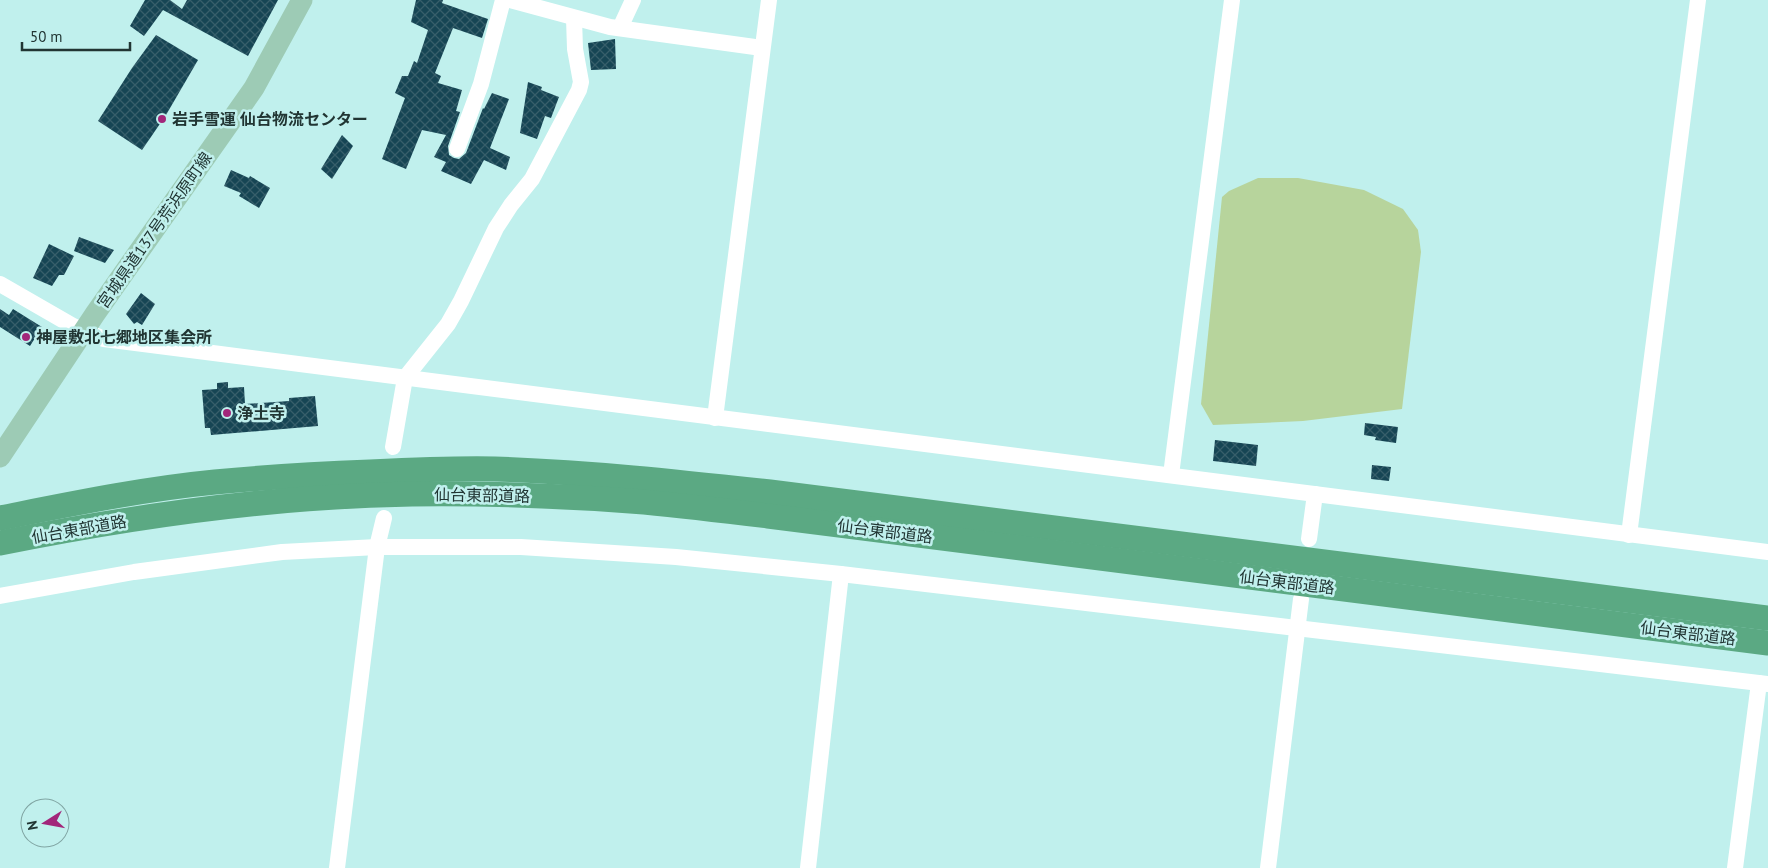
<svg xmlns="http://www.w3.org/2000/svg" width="1768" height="868" font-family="'PT Sans','Noto Sans JP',sans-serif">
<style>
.garden{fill:#b7d49c}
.building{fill:url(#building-cross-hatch)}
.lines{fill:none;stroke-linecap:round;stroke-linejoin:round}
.minor{stroke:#fff;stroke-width:16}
.major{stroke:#9dcbb5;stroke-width:21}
.highway{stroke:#5ba983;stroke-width:25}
.poi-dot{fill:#a2267a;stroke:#c0f0ed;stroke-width:2}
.labels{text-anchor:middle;stroke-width:5;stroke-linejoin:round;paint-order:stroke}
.poi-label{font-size:16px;font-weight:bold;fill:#213533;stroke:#c0f0ed;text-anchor:start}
.street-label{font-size:16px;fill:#213533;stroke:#c0f0ed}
</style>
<defs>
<pattern id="building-cross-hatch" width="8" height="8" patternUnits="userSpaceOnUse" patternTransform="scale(1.25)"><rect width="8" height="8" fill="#164554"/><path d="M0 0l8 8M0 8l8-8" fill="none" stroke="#375e6a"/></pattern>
</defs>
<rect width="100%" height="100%" fill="#c0f0ed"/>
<path class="garden" d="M1258,178H1298L1364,190L1403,209L1418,230L1421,252L1402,409L1303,421L1213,425L1201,404L1222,197L1229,191Z"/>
<g class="building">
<path d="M145,0H170L182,9L187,0H278L248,56L163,10L144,36L130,26Z"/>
<path d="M416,0H443L442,3L488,19L482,38L453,28L435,73L441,76L438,83L462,90L456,111L460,112L448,146L449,155L454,158L459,159L466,153L483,108L484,109L492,93L509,99L490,148L510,157L506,170L484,160L471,184L441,171L446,162L434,157L446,135L422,130L406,169L382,159L405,98L395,93L402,76H408L414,61L417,63L428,30L411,22Z"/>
<path d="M156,35L198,60L166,115L142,150L98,121L132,68Z"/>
<path d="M615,39L616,69L591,70L588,43Z"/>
<path d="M528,82L542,87L541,90L559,97L551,118L545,116L537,139L520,133Z"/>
<path d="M342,135L353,146L332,179L321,169Z"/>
<path d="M231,170L249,178L250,176L270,188L259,208L239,196L241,193L224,186Z"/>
<path d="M79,237L114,250L105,263L74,251Z"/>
<path d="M49,244L74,256L64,275H59L52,286L33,278Z"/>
<path d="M141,293L155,304L142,325L137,322L134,324L126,314Z"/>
<path d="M0,309L9,315L13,309L42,327L30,346L0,327Z"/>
<path d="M228,382V388L244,387L245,404L289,401V398L315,396L318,426L211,435L210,428H205L202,390L217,389V383Z"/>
<path d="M1365,423L1398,427L1396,443L1375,440L1376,437L1364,435Z"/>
<path d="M1215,440L1258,445L1256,466L1213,461Z"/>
<path d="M1372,465L1391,467L1389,481L1371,479Z"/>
</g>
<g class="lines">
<g class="minor">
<path d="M510,0L610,27L762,48"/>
<path d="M620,28L633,0"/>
<path d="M457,149L481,84L503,0"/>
<path d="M0,284L73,326L104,339L1768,552"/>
<path d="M715,418L769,0"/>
<path d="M393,447L405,378L448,324L461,301L496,228L511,205L532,179L579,90L581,82L575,49L574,18"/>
<path d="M1171,475L1232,0"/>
<path d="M1629,535L1698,0"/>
<path d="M1309,539L1315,494"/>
<path d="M0,596L134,572L282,552L377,547H521L676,557L841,574L1768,684"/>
<path d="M337,868L377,547L384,518"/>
<path d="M808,868L841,574"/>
<path d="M1268,868L1301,599"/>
<path d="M1735,868L1759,683"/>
</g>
<path class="major" d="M0,457L95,314L254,88L302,0"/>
<g class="highway">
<path d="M0,518C71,504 143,489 215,482C267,477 319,474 370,472C412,470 454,468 495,469C587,472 679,482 770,492L1768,618"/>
<path d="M0,543C134,516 275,496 412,494C489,493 567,496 644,502C685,506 727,511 768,516L1768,643"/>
</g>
</g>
<g class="poi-dot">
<circle cx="162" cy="119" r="5"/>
<circle cx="26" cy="337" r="5"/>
<circle cx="227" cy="413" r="5"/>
</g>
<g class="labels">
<g class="poi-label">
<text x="172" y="125">岩手雪運 仙台物流センター</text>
<text x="36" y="343">神屋敷北七郷地区集会所</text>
<text x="237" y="419">浄土寺</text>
</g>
<g class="street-label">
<text transform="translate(154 230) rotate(-55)" y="6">宮城県道137号荒浜原町線</text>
<text transform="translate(482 495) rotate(1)" y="6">仙台東部道路</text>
<text transform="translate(79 529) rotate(-10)" y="6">仙台東部道路</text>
<text transform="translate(885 531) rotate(7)" y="6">仙台東部道路</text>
<text transform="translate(1287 582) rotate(7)" y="6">仙台東部道路</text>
<text transform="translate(1688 633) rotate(7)" y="6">仙台東部道路</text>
</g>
</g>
<g transform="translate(45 823) rotate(259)"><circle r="24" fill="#c0f0ed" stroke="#80a5a3"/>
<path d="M0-4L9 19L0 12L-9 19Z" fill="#a2267a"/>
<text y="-8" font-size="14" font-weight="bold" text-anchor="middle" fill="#213533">N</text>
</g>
<path d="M22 42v8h108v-8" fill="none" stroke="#213533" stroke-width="2.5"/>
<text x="30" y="42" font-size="15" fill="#213533" stroke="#c0f0ed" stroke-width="4" paint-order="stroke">50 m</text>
</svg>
